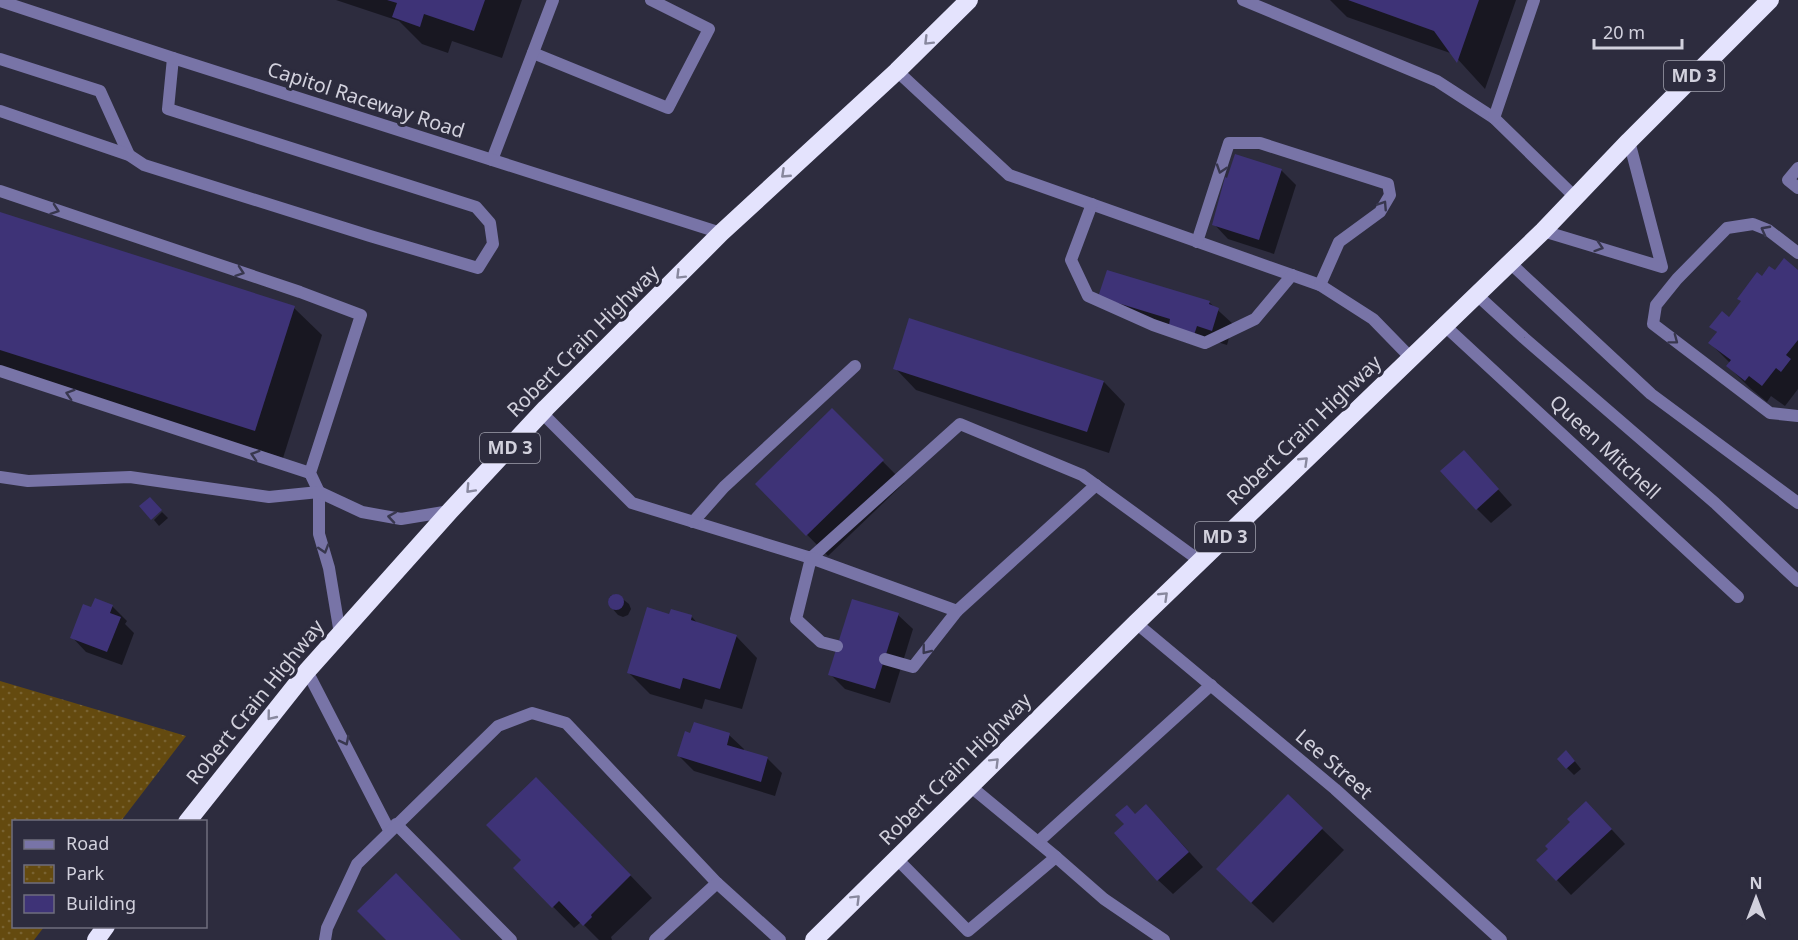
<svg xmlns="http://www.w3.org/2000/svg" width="1798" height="940" font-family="'Noto Sans',sans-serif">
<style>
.park{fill:url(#park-dots)}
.shadow{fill:#0007}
.building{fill:#3e3377}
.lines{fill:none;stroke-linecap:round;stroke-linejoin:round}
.lane{stroke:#7874a7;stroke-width:12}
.street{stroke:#7874a7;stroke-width:12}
.highway{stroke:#e4e3fd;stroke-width:18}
.oneway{stroke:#88889e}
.oneway2{stroke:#38374e}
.labels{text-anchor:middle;stroke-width:6;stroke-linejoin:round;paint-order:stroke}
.shield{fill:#2d2c3e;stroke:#a0a0ad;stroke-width:1.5}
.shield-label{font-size:18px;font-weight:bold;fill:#d2d1dd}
.street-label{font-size:20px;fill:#d2d1dd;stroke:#2d2c3e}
</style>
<defs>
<pattern id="park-dots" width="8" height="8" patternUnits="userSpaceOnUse" patternTransform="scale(1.5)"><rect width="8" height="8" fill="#644a0f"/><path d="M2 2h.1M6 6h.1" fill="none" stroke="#796332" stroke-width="1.8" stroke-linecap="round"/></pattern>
</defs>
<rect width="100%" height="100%" fill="#2d2c3e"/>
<path class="park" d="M0,681L186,736L121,821L14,822V926L44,927L34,940H0Z"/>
<g class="shadow">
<path d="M336,0H522L502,58L452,41L448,53L422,44L399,21Z"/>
<path d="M1330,0H1516L1485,89L1453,54L1347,17Z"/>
<path d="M1281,170L1296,185L1274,254L1228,239L1214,224Z"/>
<path d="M0,214L294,308L322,335L283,458L0,368Z"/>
<path d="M1798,271V389L1785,406L1771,396L1767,402L1750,388L1728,366L1730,363L1710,343L1718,333L1711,327L1730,319L1762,278L1775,272Z"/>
<path d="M1108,272L1210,303L1233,324L1227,345L1211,340L1208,349L1184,342L1115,311Z"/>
<path d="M910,319L1104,382L1125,404L1109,453L916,390L895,368Z"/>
<path d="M832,410L904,483L828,556L757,484Z"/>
<path d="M1478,467L1512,505L1491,523L1477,509Z"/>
<path d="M162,512L168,518L159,526L154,520Z"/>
<path d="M616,594L629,604L631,609L628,615L623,617L618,615L611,607L608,601L610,596Z"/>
<path d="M112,606L127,621L125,624L134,633L122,665L86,652L72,637L92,609Z"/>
<path d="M898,615L913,629L890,703L845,689L830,674Z"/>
<path d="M692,617L699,625L736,636L757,658L742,709L705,699L702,709L650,694L628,672Z"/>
<path d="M729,735L744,749L743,751L767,758L782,773L775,796L694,771L679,756Z"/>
<path d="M1573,759L1581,769L1574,775L1567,768Z"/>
<path d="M558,800L652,898L611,937L612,940H599L581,922L574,928L515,868L523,860Z"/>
<path d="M1601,818L1625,844L1571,895L1557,880Z"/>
<path d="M1160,820L1203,867L1173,894L1158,880Z"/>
<path d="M1322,829L1344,850L1273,923L1239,891Z"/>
</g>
<g class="building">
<path d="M387,0H485L474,31L424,14L420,27L392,17L397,3Z"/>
<path d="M1348,0H1479L1457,63L1434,31Z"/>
<path d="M1235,154L1282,169L1259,240L1212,225L1225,177L1227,178Z"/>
<path d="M0,212L295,306L255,431L0,350Z"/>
<path d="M1784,258L1798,270V340L1786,355L1791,359L1781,372L1776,368L1762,386L1749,376L1745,381L1726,366L1731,360L1708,343L1717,332L1709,327L1722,311L1729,317L1741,301L1737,299L1757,272L1762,276L1769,266L1775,270Z"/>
<path d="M1107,270L1210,301L1209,304L1219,308L1212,331L1197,326L1194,335L1169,325L1170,319L1098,297Z"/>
<path d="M909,318L1104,381L1087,432L893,369Z"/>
<path d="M832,408L884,460L806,536L755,484Z"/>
<path d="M1464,450L1499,489L1476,510L1440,471Z"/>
<path d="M150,497L162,510L151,520L139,506Z"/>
<circle cx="616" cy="602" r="8"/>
<path d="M95,598L113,605L110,613L121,617L107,652L70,638L83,604L91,607Z"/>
<path d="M852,599L899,613L875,689L828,675Z"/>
<path d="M647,607L669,614L671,609L692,615L691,620L737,635L720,689L683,678L680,689L627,673Z"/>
<path d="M694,722L730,733L727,745L768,757L761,782L677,756L685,731L690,733Z"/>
<path d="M1566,750L1575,761L1566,769L1557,759Z"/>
<path d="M536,777L631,875L591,915L592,917L583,926L559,901L552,908L513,868L521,860L486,825Z"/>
<path d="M1288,794L1323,828L1251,903L1216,869Z"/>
<path d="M1586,801L1612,829L1556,881L1536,860L1548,849L1545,846L1570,822L1567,819Z"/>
<path d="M1146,804L1189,852L1157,881L1114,833L1124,824L1115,815L1122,809L1127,805L1135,814Z"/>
<path d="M396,873L461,940H386L357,911Z"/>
</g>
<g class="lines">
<g class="lane">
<path d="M1243,0L1437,81L1494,118L1575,197"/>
<path d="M533,53L668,108L709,29L651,0"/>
<path d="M0,59L100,91L129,155"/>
<path d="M897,71L1009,175L1320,285L1373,319L1411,358"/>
<path d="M0,111L129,155L144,165L370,236L478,268L493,244L490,223L476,207L168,109L173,58"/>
<path d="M1494,118L1534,0"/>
<path d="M492,160L553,0"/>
<path d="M1798,168L1788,180L1798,188"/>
<path d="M0,191L300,292L361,315L310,473L319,492V534L329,568L340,634"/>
<path d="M1092,204L1071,260L1088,296L1153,325L1205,343L1255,319L1292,275"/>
<path d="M1543,231L1662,267L1629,141"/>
<path d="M1197,242L1229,143H1260L1388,184L1390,195L1380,212L1339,242L1320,285"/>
<path d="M1798,253L1768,230L1753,224L1727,228L1677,279L1656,305L1653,324L1770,413L1798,416"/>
<path d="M1509,262L1651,394L1798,503"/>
<path d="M1477,295L1524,338L1715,503L1798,581"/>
<path d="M1445,326L1738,597"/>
<path d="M0,371L310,473"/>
<path d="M542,413L632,503L811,558L960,424L1082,475L1200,561"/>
<path d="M0,477L28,481L130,477L269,497L319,492L362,512L401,519L450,511"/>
<path d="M693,522L724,487L855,366"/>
<path d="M837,646L821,642L796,619L811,558L957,611L1096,485"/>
<path d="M885,659L913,667L957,611"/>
<path d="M307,671L389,830"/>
<path d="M970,786L1056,857"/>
<path d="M396,824L511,940"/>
<path d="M1039,841L1211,685"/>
<path d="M897,859L968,931L1056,857L1104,899L1164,940"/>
<path d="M325,940L327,928L357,864L498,726L532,713L566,723L717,883"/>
<path d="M655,940L717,883L780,940"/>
</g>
<g class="street">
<path d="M0,1L173,58L721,233"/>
<path d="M1136,623L1335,789L1501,940"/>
</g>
<g class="highway">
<path d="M187,822L307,671L450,511L546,408L721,233L897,71L969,0"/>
<path d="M96,940L106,926"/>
<path d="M814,940L1136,623L1543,231L1629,141L1770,0"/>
</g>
</g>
<defs><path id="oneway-chevron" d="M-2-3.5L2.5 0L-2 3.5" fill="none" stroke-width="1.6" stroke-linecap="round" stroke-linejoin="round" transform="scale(1.5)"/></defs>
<g class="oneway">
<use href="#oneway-chevron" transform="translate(928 41) rotate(135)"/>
<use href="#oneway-chevron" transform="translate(785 174) rotate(137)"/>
<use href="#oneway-chevron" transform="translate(680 275) rotate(135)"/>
<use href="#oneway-chevron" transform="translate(1304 461) rotate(-44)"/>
<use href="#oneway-chevron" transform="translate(470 489) rotate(133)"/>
<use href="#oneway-chevron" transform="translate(1164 596) rotate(-44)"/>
<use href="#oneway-chevron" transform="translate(271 716) rotate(129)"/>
<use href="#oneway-chevron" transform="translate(995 762) rotate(-45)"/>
<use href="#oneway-chevron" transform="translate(856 899) rotate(-45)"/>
</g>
<g class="oneway2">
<use href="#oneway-chevron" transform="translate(1221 169) rotate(108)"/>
<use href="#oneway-chevron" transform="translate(1383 205) rotate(-57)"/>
<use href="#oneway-chevron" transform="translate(55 210) rotate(19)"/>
<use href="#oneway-chevron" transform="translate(1765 230) rotate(-152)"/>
<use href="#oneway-chevron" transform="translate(1599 247) rotate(18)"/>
<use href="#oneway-chevron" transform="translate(240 272) rotate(19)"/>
<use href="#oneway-chevron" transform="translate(1674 340) rotate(37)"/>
<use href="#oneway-chevron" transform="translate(70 394) rotate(-162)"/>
<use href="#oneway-chevron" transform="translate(255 455) rotate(-162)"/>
<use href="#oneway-chevron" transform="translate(392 517) rotate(-171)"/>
<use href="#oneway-chevron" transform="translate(324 549) rotate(73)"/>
<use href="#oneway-chevron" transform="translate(926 650) rotate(128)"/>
<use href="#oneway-chevron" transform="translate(345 741) rotate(63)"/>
</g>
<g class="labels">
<g class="shield">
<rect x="1664" y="61" width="60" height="30" rx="4.5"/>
<rect x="480" y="433" width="60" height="30" rx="4.5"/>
<rect x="1195" y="522" width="60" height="30" rx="4.5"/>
</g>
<g class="shield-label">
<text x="1694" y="82">MD 3</text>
<text x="510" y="454">MD 3</text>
<text x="1225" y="543">MD 3</text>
</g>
<g class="street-label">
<text transform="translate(366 100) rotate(18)" y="7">Capitol Raceway Road</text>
<text transform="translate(583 341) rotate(-45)" y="7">Robert Crain Highway</text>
<text transform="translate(1304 430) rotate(-44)" y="7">Robert Crain Highway</text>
<text transform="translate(1605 447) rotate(43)" y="7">Queen Mitchell</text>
<text transform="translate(255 702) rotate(-51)" y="7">Robert Crain Highway</text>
<text transform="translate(1334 764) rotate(41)" y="7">Lee Street</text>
<text transform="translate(955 769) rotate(-45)" y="7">Robert Crain Highway</text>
</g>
</g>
<rect x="12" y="820" width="195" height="108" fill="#2d2c3e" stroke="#6f6e7e" stroke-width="1.5"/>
<rect x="24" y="840" width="30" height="9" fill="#7874a7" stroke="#6f6e7e" stroke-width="1.5"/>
<text x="66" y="850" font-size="18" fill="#d2d1dd">Road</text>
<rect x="24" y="865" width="30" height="18" fill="url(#park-dots)" stroke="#6f6e7e" stroke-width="1.5"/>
<text x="66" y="880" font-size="18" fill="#d2d1dd">Park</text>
<rect x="24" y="895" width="30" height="18" fill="#3e3377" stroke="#6f6e7e" stroke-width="1.5"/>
<text x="66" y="910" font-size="18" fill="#d2d1dd">Building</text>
<g transform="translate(1756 898)" stroke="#2d2c3e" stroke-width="4.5" paint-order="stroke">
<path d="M0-4.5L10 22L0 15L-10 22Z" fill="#d2d1dd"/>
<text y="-9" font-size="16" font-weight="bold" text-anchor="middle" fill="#d2d1dd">N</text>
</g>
<path d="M1594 39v9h88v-9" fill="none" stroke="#d2d1dd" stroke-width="3"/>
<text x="1603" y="39" font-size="18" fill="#d2d1dd" stroke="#2d2c3e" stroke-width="4.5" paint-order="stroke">20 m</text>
</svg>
